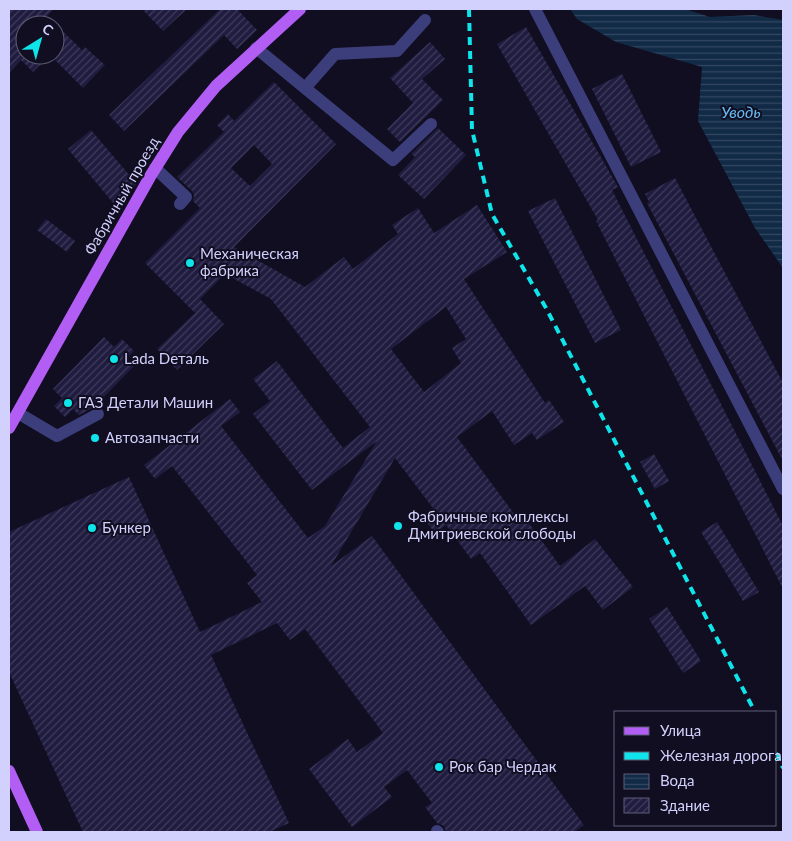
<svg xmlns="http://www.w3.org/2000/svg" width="792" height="841" font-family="Lato,sans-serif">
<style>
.water{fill:url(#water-rules)}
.building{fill:url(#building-hatch);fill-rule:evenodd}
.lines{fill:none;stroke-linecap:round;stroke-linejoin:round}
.minor{stroke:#3c3e7c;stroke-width:12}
.major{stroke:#b25ef5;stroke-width:12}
.rail{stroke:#0ee4ea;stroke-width:4;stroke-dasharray:8 6;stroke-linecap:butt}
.poi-dot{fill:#0ee4ea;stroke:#100e20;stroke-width:2}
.labels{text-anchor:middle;stroke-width:4;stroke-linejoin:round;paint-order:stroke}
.street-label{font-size:15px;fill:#d2d0fc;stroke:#100e20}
.poi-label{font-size:15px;fill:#d2d0fc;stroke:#100e20;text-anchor:start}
.water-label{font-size:16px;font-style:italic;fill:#65bdf6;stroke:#100e20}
</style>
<defs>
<pattern id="water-rules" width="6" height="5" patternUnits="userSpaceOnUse" patternTransform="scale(1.25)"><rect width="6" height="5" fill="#112a46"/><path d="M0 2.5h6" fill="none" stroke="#334862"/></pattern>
<pattern id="building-hatch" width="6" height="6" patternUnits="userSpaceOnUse" patternTransform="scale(1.25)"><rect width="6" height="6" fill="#201c40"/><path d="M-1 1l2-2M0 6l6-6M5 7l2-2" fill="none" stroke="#403c5c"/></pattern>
</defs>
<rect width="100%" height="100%" fill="#100e20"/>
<path class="water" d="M570,9H626L628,10L685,9L710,17L754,15L783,20V268L755,228L698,121L702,67L616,42L577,19Z"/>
<g class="building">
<path d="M9,9H54L47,16L82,50L85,47L105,65L83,88L55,60V25H25V55H50L33,72L21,60L9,73Z"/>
<path d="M142,9H187L163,31Z"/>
<path d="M220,9H237L257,30L237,49L224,35L124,131L109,115Z"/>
<path d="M526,27L618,187L612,190L783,526V589L596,221L598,220L497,44Z"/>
<path d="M430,42L445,59L422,79L443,100L400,142L387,129L413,103L390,78Z"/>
<path d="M622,74L661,152L631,167L592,89Z"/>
<path d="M274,82L336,144L234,247L305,287L344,257L353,269L398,234L392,225L418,208L434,233L477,205L507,252L464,279L545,403L549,400L564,422L537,440L532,433L514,445L492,411L457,437L521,523L526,519L560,566L595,539L633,587L603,610L585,586L531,625L480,553L471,559L446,525L435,533L425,520L436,512L395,458L331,566L372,536L584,825L574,832H446L444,826L437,823L425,807L432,803L407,770L384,787L392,797L352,827L309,769L348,739L357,752L383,733L305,629L290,640L277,623L211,655L289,823L269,832H83L9,672V532L129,477L200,632L262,602L247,583L257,575L172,466L155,479L144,465L230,399L240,412L221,426L308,538L325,526L377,441L312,490L253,414L270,401L253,379L277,361L343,448L370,427L271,299L225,274L200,299L224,324L177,370L157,349L195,313L145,263L200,208L193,201L194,195L192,191L177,177L224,132L217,125L228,114L234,121ZM254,145L272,164L250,186L231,168ZM446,307L466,339L452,348L461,363L424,392L391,349Z"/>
<path d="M438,128L466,155L424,199L398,175L415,157L411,154Z"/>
<path d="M91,130L137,184L114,204L68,149Z"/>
<path d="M675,178L783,383V461L647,203L649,202L645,194Z"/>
<path d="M555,198L621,330L595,343L528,211Z"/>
<path d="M46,219L75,241L67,252L37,230Z"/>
<path d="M104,337L114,347L122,339L134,351L126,359L134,366L94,407L79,415L73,409L65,417L54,406L62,398L53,389Z"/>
<path d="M654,454L669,481L655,489L640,462Z"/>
<path d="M717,522L759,592L743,601L701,532Z"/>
<path d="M667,607L701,661L683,673L649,619Z"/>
</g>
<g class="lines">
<g class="minor">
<path d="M535,9L783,489"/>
<path d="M256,48L305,88L335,54L397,51L425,20"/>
<path d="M305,88L393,160L431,124"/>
<path d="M155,168L186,197L180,204"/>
<path d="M18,413L57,436L98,414"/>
<path d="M437,831L438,832"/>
</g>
<g class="major">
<path d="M9,428L151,175L178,132L216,86L300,9"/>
<path d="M9,771L37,832"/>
</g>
<g class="rail">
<path d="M469,9L472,130L492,214L546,308L755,712"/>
<path d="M776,753L783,768"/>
</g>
</g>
<g class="poi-dot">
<circle cx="190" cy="263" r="5"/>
<circle cx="114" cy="359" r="5"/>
<circle cx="68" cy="403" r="5"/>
<circle cx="95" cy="438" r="5"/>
<circle cx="398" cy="526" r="5"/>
<circle cx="92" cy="528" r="5"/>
<circle cx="439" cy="767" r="5"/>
</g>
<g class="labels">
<g class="street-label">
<text transform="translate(122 196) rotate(-60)" y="5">Фабричный проезд</text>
</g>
<g class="poi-label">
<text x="200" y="259">Механическая<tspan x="200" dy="17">фабрика</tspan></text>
<text x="124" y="364">Lada Dеталь</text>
<text x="78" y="408">ГАЗ Детали Машин</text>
<text x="105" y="443">Автозапчасти</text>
<text x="408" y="522">Фабричные комплексы<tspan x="408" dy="17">Дмитриевской слободы</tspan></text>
<text x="102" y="533">Бункер</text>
<text x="449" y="772">Рок бар Чердак</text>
</g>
<g class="water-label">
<text x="741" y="118">Уводь</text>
</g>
</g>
<rect width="792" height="841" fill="none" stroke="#d2d0fc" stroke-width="20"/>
<rect x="614" y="711" width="162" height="115" fill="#100e20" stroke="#5e5c78"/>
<rect x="624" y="727" width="25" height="8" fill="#b25ef5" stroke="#5e5c78"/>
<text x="660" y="736" font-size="15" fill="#d2d0fc">Улица</text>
<rect x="624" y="752" width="25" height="8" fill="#0ee4ea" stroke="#5e5c78"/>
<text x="660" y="761" font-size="15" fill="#d2d0fc">Железная дорога</text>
<rect x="624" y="774" width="25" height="15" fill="url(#water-rules)" stroke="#5e5c78"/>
<text x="660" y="786" font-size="15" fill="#d2d0fc">Вода</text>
<rect x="624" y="798" width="25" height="15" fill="url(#building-hatch)" stroke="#5e5c78"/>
<text x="660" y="811" font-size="15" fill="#d2d0fc">Здание</text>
<g transform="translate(40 40) rotate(37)"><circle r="24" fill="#100e20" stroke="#5e5c78"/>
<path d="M0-4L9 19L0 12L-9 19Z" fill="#0ee4ea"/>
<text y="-8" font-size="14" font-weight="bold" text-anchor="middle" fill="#d2d0fc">С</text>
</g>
</svg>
